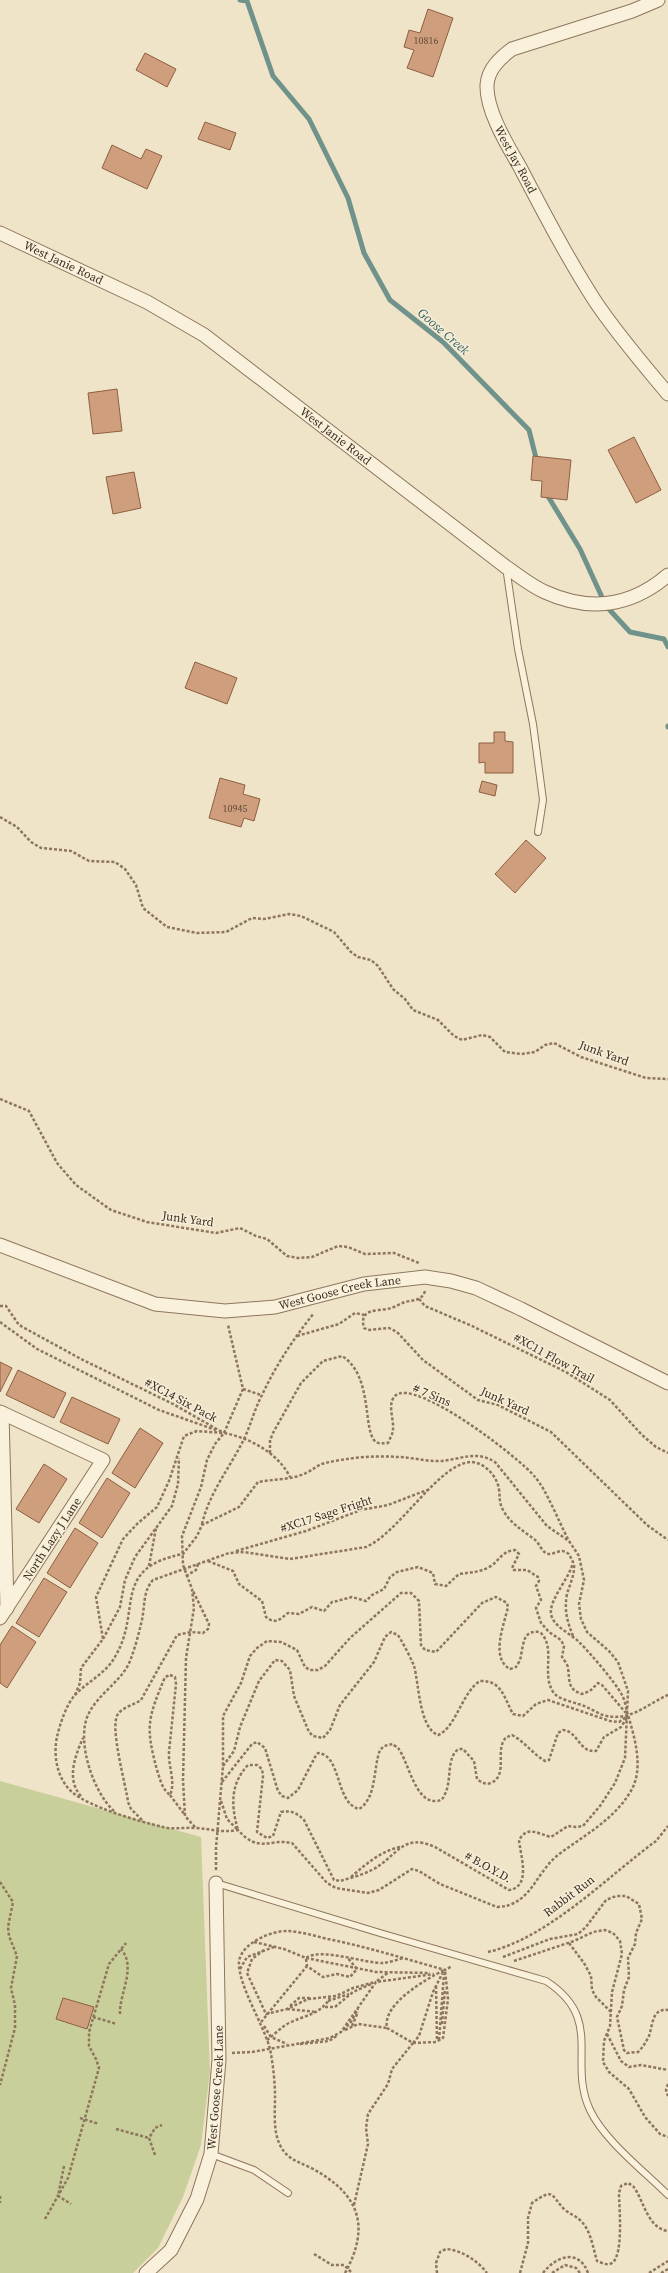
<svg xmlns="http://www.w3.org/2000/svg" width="668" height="2273" font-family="'Source Serif 4',serif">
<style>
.green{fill:#c9cf9b}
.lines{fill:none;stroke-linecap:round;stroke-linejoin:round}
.stream{stroke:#6f938a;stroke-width:5}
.building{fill:#cf9f7d;stroke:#8d5f41}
.lane-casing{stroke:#8d765c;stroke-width:8}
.street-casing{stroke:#8d765c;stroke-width:15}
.path{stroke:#8d765c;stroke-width:2.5;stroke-dasharray:3 2;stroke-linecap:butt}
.lane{stroke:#faf1dc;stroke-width:6}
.street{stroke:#faf1dc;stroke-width:13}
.labels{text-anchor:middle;stroke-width:3;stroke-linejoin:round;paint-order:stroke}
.number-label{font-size:10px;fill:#624a37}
.street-label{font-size:12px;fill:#3d2e20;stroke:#f7eed8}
.water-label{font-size:13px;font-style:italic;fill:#2f5d5a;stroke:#f7eed8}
</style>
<rect width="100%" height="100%" fill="#f0e4c8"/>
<path class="green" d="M0,1781L201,1837L210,2072L201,2145L183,2197L158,2248L133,2273H0Z"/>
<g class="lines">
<g class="stream">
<path d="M240,0L247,1L273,76L309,119L348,198L364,253L390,300L443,342L529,430L537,462"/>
<path d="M546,493L580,549L606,606L630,632L664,639L668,647"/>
<path d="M668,726V727"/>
</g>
</g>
<g class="building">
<path d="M428,9L453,18L433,77L407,68L414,50L404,47L409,30L420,33Z"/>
<path d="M145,53L176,69L167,87L136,70Z"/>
<path d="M205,122L236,133L230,150L198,139Z"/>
<path d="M112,145L141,159L146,149L162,156L147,189L102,168Z"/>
<path d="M117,389L122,431L93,434L88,393Z"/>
<path d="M634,437L661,490L636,503L608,450Z"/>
<path d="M533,456L571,460L567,500L541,497L542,481L531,480Z"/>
<path d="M134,472L141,508L113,514L106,477Z"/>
<path d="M195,662L237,678L227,704L185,688Z"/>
<path d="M494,732H505V741L513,742V773H485V762L479,763V743H494Z"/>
<path d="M220,778L245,785L243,794L260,799L254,821L244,818L241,827L209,818Z"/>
<path d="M482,781L497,785L495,796L479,792Z"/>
<path d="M526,840L546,858L515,893L495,874Z"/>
<path d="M0,1362L12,1368L0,1392Z"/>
<path d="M18,1370L66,1393L54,1418L6,1395Z"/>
<path d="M72,1397L120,1419L108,1444L60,1422Z"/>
<path d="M140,1428L163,1443L135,1488L112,1473Z"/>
<path d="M44,1464L67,1479L39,1523L16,1509Z"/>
<path d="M107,1478L130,1493L102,1538L79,1523Z"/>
<path d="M75,1528L98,1543L70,1588L47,1573Z"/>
<path d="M44,1578L67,1592L39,1637L16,1623Z"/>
<path d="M12,1626L36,1642L7,1688L0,1683V1645Z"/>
<path d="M63,1998L94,2007L87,2029L56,2019Z"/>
</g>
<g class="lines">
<g class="lane-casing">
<g id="lane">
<path d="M506,567L518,649L533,724L543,800L538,832"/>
<path d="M216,1883L380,1933L546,1981C605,2019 567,2061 590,2110C604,2140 644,2171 668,2195"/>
<path d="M211,2154L254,2170L288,2193"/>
</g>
</g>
<g class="street-casing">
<g id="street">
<path id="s1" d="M658,0L632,11L512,49C500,58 488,69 487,85C486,111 508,146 521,169C544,213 568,259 595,301C617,334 643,364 668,394"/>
<path id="s2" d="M0,233L147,302L204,335L506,567C518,575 531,586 545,592C589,612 631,607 668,575"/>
<path id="s3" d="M0,1245L155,1304L225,1311L275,1307L364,1284L425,1277L451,1281L476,1288L521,1309L668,1383"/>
<path d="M0,1412L103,1460L0,1618"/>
<path d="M2,1413L7,1608"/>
<path id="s4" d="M146,2273L171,2250L197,2199L211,2154L219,2060L216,1883"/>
</g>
</g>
<g class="path">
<path d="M0,817L17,827L31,842L41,848L71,851L89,861L115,862L125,869L136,885L143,908L167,927L197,933L226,932L252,918L264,919L289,914L301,916L334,932L351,952L358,957L371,960L378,966L393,989L405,999L413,1010L438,1020L454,1036L462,1040L482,1035L490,1037L505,1052L521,1054L535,1052L545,1045L554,1043L581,1057L646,1078L668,1079"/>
<path d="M0,1099L29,1111L57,1163L76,1185L111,1210L147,1222L216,1233L240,1228L256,1236L267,1239L287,1256L298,1258L312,1257L338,1246L348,1247L365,1254L394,1253L419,1263"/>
<path d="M425,1291C422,1301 413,1300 405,1302C399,1304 394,1308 387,1309C375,1311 359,1309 364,1328L368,1330L389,1328L397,1332L423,1360L478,1400L498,1405L551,1432L647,1525L668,1540"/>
<path d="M419,1299L425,1306L472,1326L566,1372L610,1400L642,1435L656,1447L668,1453"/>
<path d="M0,1306H6L19,1325L81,1359L173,1404L222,1432"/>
<path d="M0,1322L37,1349L159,1410L216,1430"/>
<path d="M297,1336L339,1324L355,1313L365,1315"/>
<path d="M243,1389L261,1395"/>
<path d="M224,1433L243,1389L228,1325"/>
<path d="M270,1453V1440L274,1431L301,1383L323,1361L342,1356C374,1376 362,1432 376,1442C379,1444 383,1443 388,1443C390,1438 393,1434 393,1429C394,1419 387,1404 395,1396C414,1376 521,1459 535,1477C546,1489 559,1522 568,1539"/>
<path d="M202,1524C209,1494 228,1470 242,1443C250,1428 254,1410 262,1395C276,1365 294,1338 314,1313"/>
<path d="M236,1551L306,1531L361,1510L388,1505L427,1490"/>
<path d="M208,1561L233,1571L239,1584L262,1601L266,1617C276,1625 280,1619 288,1613L299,1614L312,1607L324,1611L332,1602L337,1601L352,1597L366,1601L372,1595L384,1589L390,1577L397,1572L418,1567L433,1573L435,1584L446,1586L459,1574C471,1572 478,1573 489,1567C498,1563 501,1551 515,1550L519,1554L512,1568L514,1570H527L538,1577L539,1581L536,1586L541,1600L536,1608L541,1623L549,1632L561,1640L564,1646L562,1657C564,1660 568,1665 568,1668C570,1681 567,1689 582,1694L590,1691L598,1683L602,1685L626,1713"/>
<path d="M149,1566L156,1528"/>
<path d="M186,1576L196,1570L198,1564"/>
<path d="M573,1636C567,1621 564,1610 567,1594C570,1584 575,1574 574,1564"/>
<path d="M103,1639L120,1607L125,1580L135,1557L172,1506L178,1484L179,1458"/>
<path d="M170,1675L175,1677L176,1684L169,1752C168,1766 176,1782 170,1795C162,1789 160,1779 157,1770C145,1726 148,1718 165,1677Z"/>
<path d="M75,1695L80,1683L81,1668L103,1639L96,1597L123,1539L137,1524L157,1507L169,1481L184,1436L197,1431L223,1433"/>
<path d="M223,1766L234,1751L240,1727L259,1681L275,1660L282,1661L290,1670L294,1696L309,1732L313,1736L323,1738L330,1730L340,1705L374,1662L385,1637L391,1632L398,1635C404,1645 410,1656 414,1666C419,1683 419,1728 438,1735C456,1728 462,1692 480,1681C502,1680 504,1698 513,1714L523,1716L536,1704L548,1700L610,1721L619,1722L626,1717"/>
<path d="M222,1782L252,1744L257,1742L265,1748L278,1791L282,1796L288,1798L298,1790L315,1757L318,1753C342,1755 335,1803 359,1809C377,1798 373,1768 380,1750L384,1746L393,1744C393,1745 397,1747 398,1748C408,1760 415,1803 436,1801C441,1801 443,1799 445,1794C452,1781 446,1756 459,1749H463L474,1761L477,1779C481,1782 485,1785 491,1783C507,1776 497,1754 503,1742C505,1737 508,1737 512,1735C525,1742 533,1754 545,1761L549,1760L558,1733L563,1730C578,1731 579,1753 596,1751L604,1737L621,1727L628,1716"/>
<path d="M170,1795L185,1815"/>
<path d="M81,1796C66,1780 75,1756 83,1738"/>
<path d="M221,1801L227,1819L237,1829"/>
<path d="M114,1811C93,1792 75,1739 89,1713C99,1693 122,1681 130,1661C135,1648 139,1633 142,1620C145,1605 143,1591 153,1580L229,1553L244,1552L290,1559L366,1547C399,1533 439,1463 471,1462C484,1462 497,1476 499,1489C500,1497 499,1503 503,1510C510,1523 522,1530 534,1539C540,1543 542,1555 551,1554C555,1553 559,1551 563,1551L569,1554L573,1562C570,1578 549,1599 551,1614C553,1627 572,1634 580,1643C591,1654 615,1682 622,1695C625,1700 626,1709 628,1715C635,1739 645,1771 629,1794C612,1821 583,1836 558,1855C535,1873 531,1906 497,1907L440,1884L419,1871L412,1869L379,1890L368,1893L336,1888L327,1883L292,1843C270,1838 259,1854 238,1830C221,1833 212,1829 196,1828C185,1827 174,1830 163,1827C141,1822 89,1807 72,1792C57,1779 53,1755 57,1737C60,1724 66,1705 75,1695C88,1681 107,1673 116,1655C142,1610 111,1568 183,1554L197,1536L202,1525L239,1507L258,1482C274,1479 292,1480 306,1473C313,1470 317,1465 325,1463C347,1458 374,1455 397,1457C410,1457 423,1461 437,1461C459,1461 474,1449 495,1462L547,1526L569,1541L579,1556L584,1580L579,1604L581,1619L587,1632L609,1651L618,1662L628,1691L625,1758L615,1783L600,1806L583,1826L576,1827L568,1826L551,1837C538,1834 528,1825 519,1840C520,1854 532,1887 509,1890L435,1847C402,1832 397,1857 372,1870C362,1875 350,1878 340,1881L334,1880L304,1820C297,1813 291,1810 281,1812L273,1836L267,1838L257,1832L263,1776L262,1769L257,1765H248C230,1784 231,1806 238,1830"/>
<path d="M142,1820L131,1809L128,1802C126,1785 109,1726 118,1714C123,1707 134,1705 141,1700L177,1635L191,1632L203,1633L208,1629L209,1624L193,1591"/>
<path d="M195,1827L185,1816L183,1780L186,1658L194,1608L192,1589L183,1565L182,1536L201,1487L207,1460L215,1444L224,1433C250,1438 278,1453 290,1477"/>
<path d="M216,1870V1848L223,1766V1716L241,1683L250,1656L257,1648L267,1641L281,1642L297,1650L305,1667L310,1670H318L325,1666L350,1638L401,1593H411L419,1601L421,1645L425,1650L436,1652L482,1603L496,1597L507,1603L508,1607C504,1625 490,1658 510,1669L516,1667C518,1664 521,1659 521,1655C524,1642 523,1630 540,1632C556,1647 542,1672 552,1690C556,1699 570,1701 578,1704C587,1706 595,1712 603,1715C629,1723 647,1704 668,1695"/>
<path d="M351,1877C366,1864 381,1851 400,1847"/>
<path d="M0,1882L13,1902L8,1927L9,1936L17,1956L11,1988L15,2005V2028L0,2085"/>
<path d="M254,1942L284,1949L306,1958C321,1947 366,1964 384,1963C390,1962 397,1960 403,1958"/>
<path d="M569,1943L584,1963L591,1976L592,1990L596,1997L611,2012"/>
<path d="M264,1950L252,1959L247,1973L266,2014L287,2009L308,1999L336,1996L353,1988L375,1982"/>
<path d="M488,1952C548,1938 607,1877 656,1841L668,1826"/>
<path d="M503,1957L550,1939L578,1934L586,1927L606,1900L616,1896H626L639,1904L642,1919L636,1933L635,1944L628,1958L629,1977L624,1990L622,2006L617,2017L624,2050L627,2053L638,2052C643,2047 646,2042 649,2036C653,2024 652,2008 668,2010"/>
<path d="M306,1958L376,1972L430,1973"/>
<path d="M306,1959L307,1966L323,1977L337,1974L350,1977L357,1969L347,1957"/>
<path d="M514,1961L574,1941L593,1932L605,1930L613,1933L620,1941L622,1954L612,1992L610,2026L604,2041L603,2062L609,2072L629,2089L645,2117L660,2134L668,2137"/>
<path d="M240,1969L247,1957L274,1947"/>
<path d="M377,1981L389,1972"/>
<path d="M436,1986L437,2041"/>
<path d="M328,2001L349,1994"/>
<path d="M290,2006L299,1998H310"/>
<path d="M325,2007H335L353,1992L371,1984"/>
<path d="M287,2009L316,2012"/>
<path d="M120,2014C119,1994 137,1967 121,1949"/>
<path d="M93,2017L117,2024"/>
<path d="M261,2022L307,1966"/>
<path d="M442,2024L445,1989"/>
<path d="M264,2026L271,2037L287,2044"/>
<path d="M352,2026L358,2012"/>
<path d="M343,2030L351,2022L358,2009"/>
<path d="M345,2030L358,2024L387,2028"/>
<path d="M607,2034L621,2061L629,2067L641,2065L668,2070"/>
<path d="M267,2040C274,2035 281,2027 289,2023C305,2015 320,2015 330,1998"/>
<path d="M439,2040L444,1974"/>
<path d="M413,2043L436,2042L443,2038L448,1999L445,1970"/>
<path d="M413,2043L419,2036L433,1992L444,1970"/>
<path d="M300,2044L329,2041L338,2035"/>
<path d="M232,2053L252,2052L330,2038L341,2032L376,1982L434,1974"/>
<path d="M668,2084L666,2090L668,2096"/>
<path d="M80,2118L99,2124"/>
<path d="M116,2129L149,2138"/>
<path d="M155,2155L149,2138L155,2128L162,2125"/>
<path d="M64,2166L58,2196L71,2204"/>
<path d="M0,2196V2203"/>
<path d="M354,2205L368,2144L366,2128L368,2114L388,2084L392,2069L413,2043L387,2028C382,2004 425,1980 444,1970"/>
<path d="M45,2219L68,2178L99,2068L96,2059L89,2046V2032L109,1964L126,1943"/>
<path d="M314,2254L332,2265H344L352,2273"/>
<path d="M345,2273C371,2226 359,2194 313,2169C300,2162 287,2160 280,2145C273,2131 275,2113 275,2097C275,2082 273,2064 270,2049C263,2023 238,1985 239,1962C241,1943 272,1930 289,1931C302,1932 315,1936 328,1939C367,1947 406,1959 445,1970L452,1966"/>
<path d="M437,2273L436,2263L440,2252L446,2249C461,2250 477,2260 487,2273"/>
<path d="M520,2273L528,2243V2218L532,2203C555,2187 550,2195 565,2210C570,2214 576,2216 581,2221C591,2231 593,2248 597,2261C602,2263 608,2266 612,2263C624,2255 619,2206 619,2193L621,2186L628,2183L633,2186C644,2200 647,2228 668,2231"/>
<path d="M543,2273C556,2256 579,2248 588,2273"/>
<path d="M552,2273L565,2265L576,2268L580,2273"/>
<path d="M649,2273L668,2261"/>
<path d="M661,2273L668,2269"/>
</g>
<use href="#lane" class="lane"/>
<use href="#street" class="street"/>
</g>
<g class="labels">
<g class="number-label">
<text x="426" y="44">10816</text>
<text x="235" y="812">10945</text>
</g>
<g class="street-label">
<text dy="4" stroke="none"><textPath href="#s1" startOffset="280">West Jay Road</textPath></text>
<text dy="4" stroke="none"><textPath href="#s2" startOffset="70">West Janie Road</textPath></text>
<text dy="4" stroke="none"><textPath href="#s2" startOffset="394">West Janie Road</textPath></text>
<text transform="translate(604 1053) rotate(20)" y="4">Junk Yard</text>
<text transform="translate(188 1219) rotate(8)" y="4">Junk Yard</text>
<text dy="4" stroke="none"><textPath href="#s3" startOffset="353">West Goose Creek Lane</textPath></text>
<text transform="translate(554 1358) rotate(29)" y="4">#XC11 Flow Trail</text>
<text transform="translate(432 1395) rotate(23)" y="4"># 7 Sins</text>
<text transform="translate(181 1400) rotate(28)" y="4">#XC14 Six Pack</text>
<text transform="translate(505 1401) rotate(24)" y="4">Junk Yard</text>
<text transform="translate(326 1514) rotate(-18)" y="4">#XC17 Sage Fright</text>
<text transform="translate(52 1539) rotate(-57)" y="4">North Lazy J Lane</text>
<text transform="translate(488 1867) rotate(29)" y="4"># B.O.Y.D.</text>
<text transform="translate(569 1896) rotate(-37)" y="4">Rabbit Run</text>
<text dy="4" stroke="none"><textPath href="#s4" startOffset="205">West Goose Creek Lane</textPath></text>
</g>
<g class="water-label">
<text transform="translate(444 331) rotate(41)" y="5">Goose Creek</text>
</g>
</g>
</svg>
